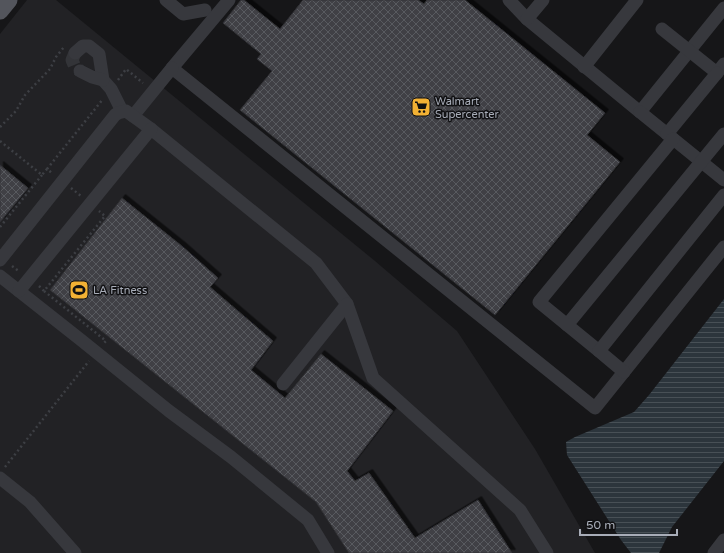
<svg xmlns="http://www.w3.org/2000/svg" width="724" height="553" font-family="'Varela Round',sans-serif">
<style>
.built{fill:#222225}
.water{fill:url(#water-rules)}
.building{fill:url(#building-cross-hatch);stroke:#303034;filter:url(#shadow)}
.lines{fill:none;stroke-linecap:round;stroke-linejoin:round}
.minor-tunnel{stroke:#333438;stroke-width:13;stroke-dasharray:13 6;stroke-linecap:butt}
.path{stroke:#3d3f44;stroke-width:2.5;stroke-dasharray:2 3;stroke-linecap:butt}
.minor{stroke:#37383d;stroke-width:13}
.major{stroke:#53555c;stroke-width:17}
.labels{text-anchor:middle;stroke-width:3;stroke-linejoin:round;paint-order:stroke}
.poi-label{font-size:11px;fill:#a8adb8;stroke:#111113;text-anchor:start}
</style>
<defs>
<pattern id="water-rules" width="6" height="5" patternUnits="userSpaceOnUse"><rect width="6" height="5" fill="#2c353c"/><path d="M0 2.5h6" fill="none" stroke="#485056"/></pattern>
<pattern id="building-cross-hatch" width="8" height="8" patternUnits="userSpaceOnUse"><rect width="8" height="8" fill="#404145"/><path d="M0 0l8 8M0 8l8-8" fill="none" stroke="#595a5e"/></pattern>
<filter id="shadow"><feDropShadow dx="3.5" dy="-3.5" stdDeviation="0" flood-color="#0009"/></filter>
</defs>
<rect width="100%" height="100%" fill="#161618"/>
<path class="built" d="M27,0H56L375,261L457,331L535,449L595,553H0V34Z"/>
<path class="water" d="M724,299V461L672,527L659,553H631L621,540L567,455L566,442L575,437L634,412L649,395Z"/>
<g class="building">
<path d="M241,0H244L280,29L303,0H418L424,4L427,0H465L605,113L587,135L620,162L495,315L240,110L272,71L257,59L261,54L223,23Z"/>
<path d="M0,165L28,188L0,222Z"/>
<path d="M122,198L183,247L218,278L210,287L273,341L251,370L285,398L321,354L393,411L347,471L355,481L369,473L415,538L478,500L512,553H349L316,502L50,290Z"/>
</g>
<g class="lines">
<path class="minor-tunnel" d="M75,53L72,60L75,67L80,71"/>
<g class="path">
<path d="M118,80L126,69L143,83"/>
<path d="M0,127L16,111L25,95L50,69L56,57L64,47"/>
<path d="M0,141L42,175L47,169L53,174"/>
<path d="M47,169L103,99"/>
<path d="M71,188L81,196"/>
<path d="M0,227L42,175"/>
<path d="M12,266L20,272"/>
<path d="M39,286L44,291L105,216L99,211"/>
<path d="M44,291L106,341L104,343"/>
<path d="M5,467L89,361"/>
</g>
<g class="minor">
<path d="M166,0L183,14L205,10"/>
<path d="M229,0L172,68L595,408L724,247"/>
<path d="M509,0L527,19L640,112L724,8"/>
<path d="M527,19L543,0"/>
<path d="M662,29L717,73L724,64"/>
<path d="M75,53L83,46H89L99,54L103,80L111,89L122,111"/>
<path d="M584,67L637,0"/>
<path d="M80,71L92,77L103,80"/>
<path d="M640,112L724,180"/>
<path d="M133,116L172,68"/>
<path d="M667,134L717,73"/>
<path d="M0,260L115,115L118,113L126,111L151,129L316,263L347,304L373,378L520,510L547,553"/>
<path d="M0,276L81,340L169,411L231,457L308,520L328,553"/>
<path d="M19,291L151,129"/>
<path d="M567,325L724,134"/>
<path d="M599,351L539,302L673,139"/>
<path d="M624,372L599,351L724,195"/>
<path d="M283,384L347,304"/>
<path d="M0,478L30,502L75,553"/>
<path d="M714,553L724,540"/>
</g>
<path class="major" d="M0,11L9,0"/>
</g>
<defs>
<g id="supermarket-square" transform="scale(1)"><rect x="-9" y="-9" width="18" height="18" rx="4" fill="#f2b134" stroke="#111113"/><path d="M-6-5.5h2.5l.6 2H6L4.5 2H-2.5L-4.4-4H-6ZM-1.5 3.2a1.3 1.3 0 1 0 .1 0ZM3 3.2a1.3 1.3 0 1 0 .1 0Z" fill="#111"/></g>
<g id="stadium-square" transform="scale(1)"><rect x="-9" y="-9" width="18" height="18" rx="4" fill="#f2b134" stroke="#111113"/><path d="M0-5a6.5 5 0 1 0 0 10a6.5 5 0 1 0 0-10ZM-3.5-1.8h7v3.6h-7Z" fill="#111"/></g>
</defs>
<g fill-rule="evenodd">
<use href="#supermarket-square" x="421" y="107"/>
<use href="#stadium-square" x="79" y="290"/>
</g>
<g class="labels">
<g class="poi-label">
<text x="435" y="105">Walmart<tspan x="435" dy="13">Supercenter</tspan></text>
<text x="93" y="294">LA Fitness</text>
</g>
</g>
<path d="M580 529v6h97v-6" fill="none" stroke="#a8adb8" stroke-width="2"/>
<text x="586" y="529" font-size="12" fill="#a8adb8" stroke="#111113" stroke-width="3" paint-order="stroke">50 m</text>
</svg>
